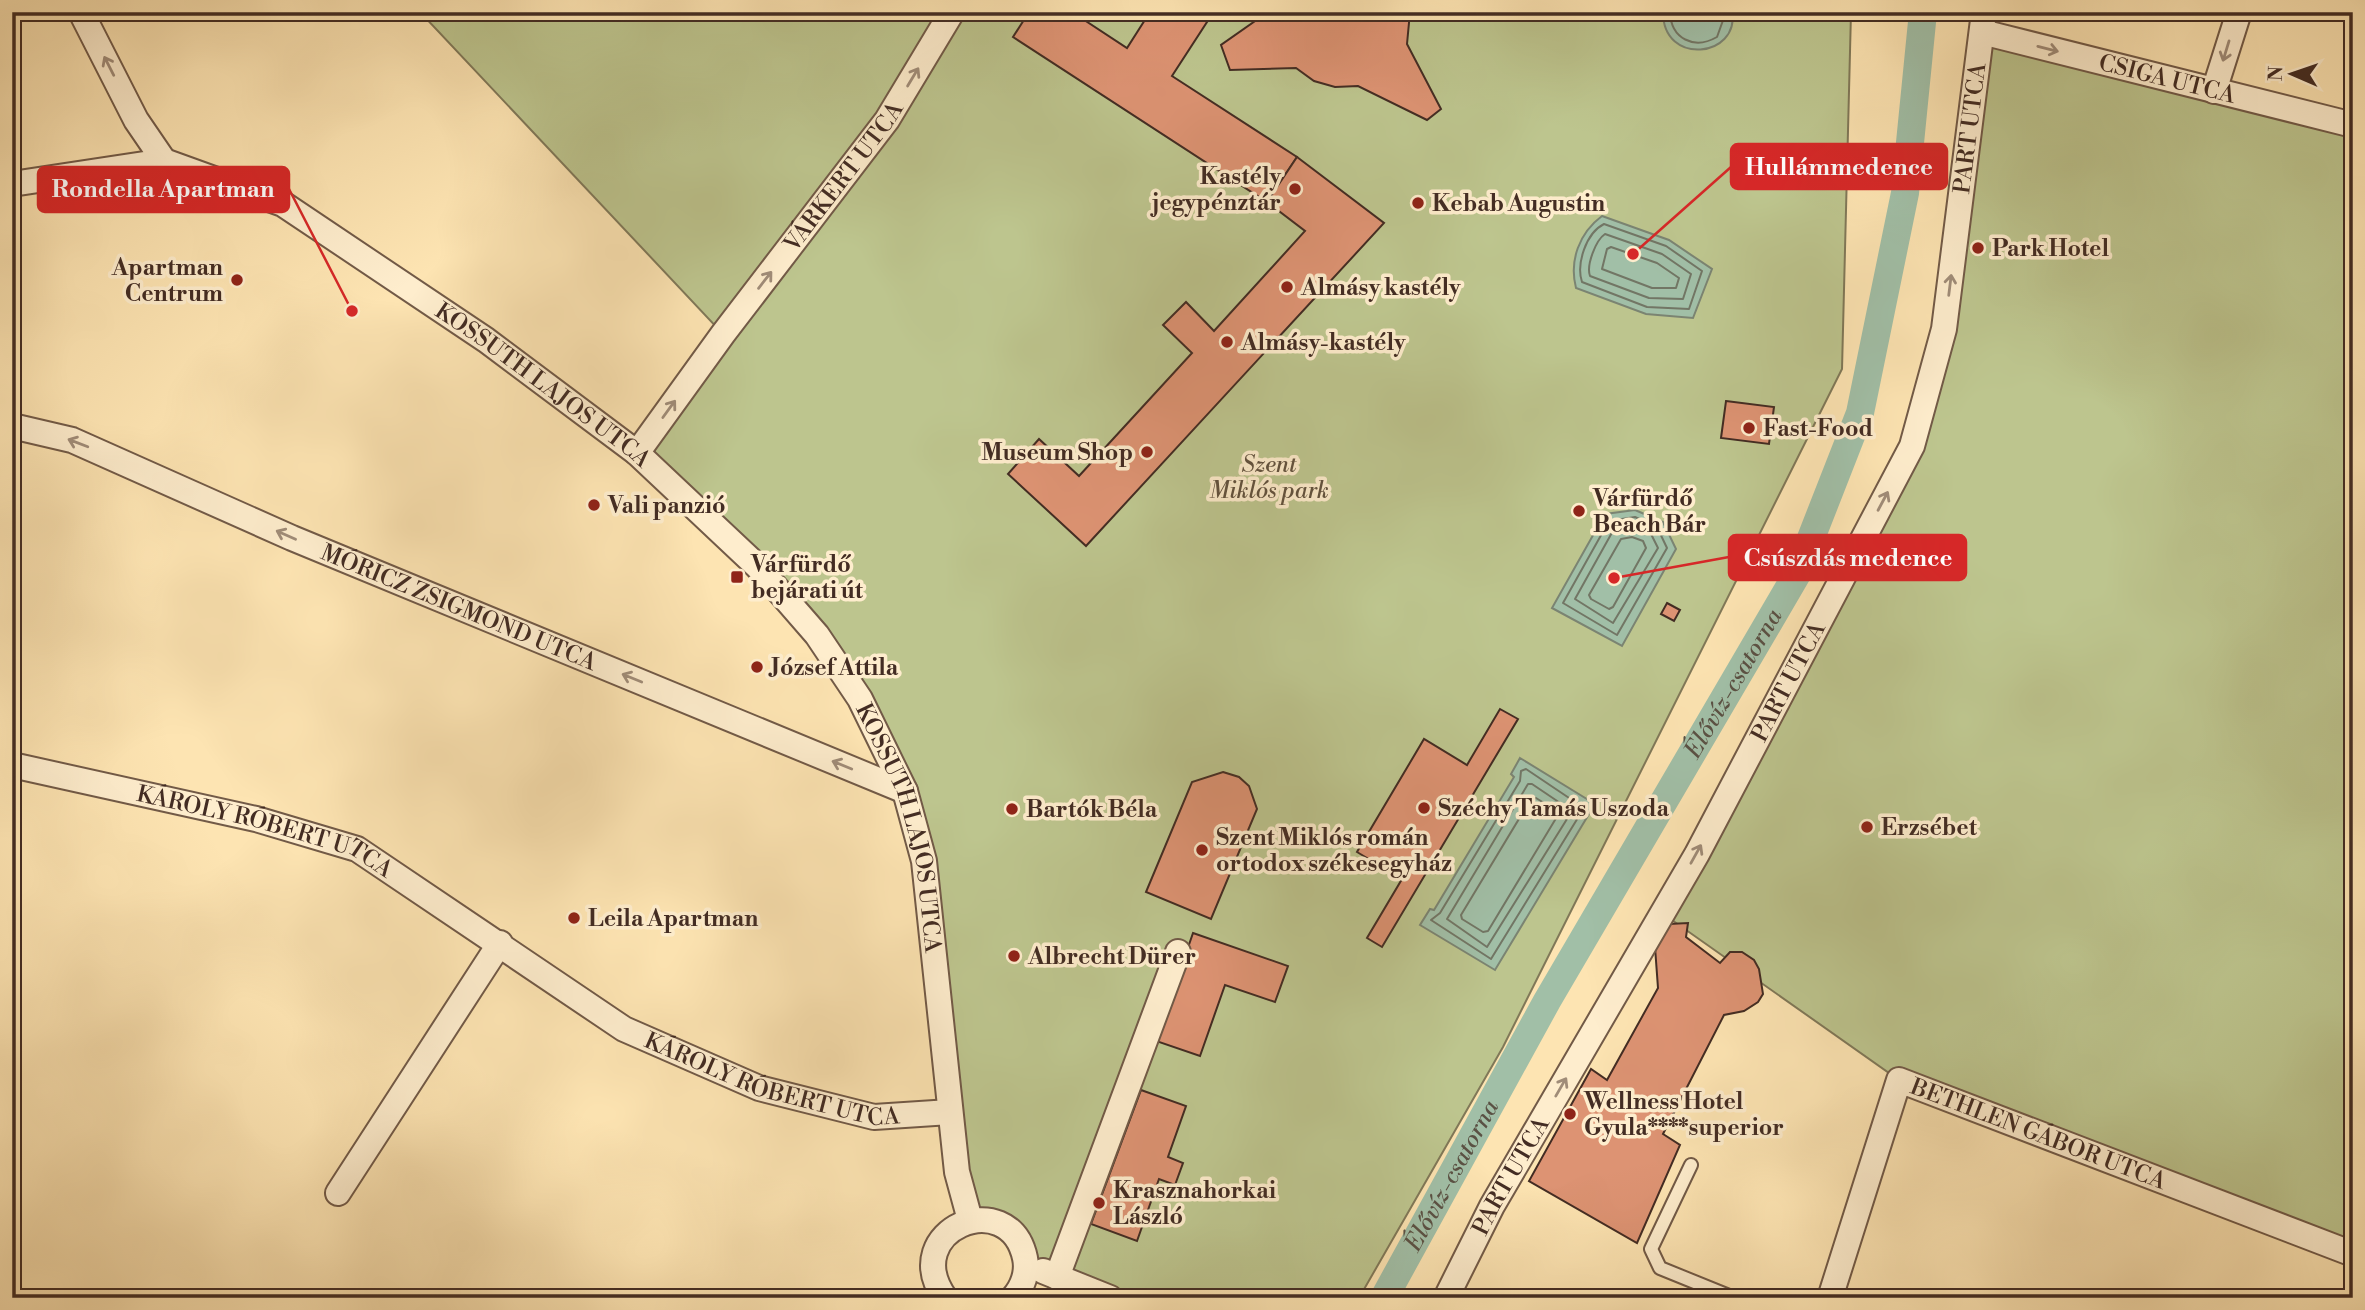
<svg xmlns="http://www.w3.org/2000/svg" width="2365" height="1310" font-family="'Libre Bodoni',serif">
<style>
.green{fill:#bdc58e;stroke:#807858;stroke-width:2}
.water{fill:#a1bfa7;stroke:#7b8472;stroke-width:2}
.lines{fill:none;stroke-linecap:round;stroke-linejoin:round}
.shore{stroke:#727665;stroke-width:2}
.canal{stroke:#a1bfa7;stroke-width:28}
.building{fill:#dd9373;stroke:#432c23;stroke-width:2}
.lane-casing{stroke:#725a47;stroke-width:16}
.street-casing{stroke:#725a47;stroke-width:28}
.lane{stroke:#feedcd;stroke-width:12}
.street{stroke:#feedcd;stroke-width:24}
.oneway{stroke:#a08c78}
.poi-dot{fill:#8f2418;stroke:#feedcd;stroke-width:2.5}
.labels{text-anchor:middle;stroke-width:7;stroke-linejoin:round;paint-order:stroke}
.street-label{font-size:23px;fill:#432c23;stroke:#feedcd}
.poi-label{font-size:23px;font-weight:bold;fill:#432c23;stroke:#feedcd;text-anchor:start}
.park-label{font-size:23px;font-style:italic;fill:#62523e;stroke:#feedcd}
.water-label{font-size:24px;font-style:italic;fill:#5a5144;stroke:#feedcd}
.leader{fill:none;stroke:#d62828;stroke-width:2.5}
.callout-dot{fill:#d62828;stroke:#feedcd;stroke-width:2.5}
.callout{fill:#d62828;stroke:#d62828;stroke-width:2.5}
.callout-label{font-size:24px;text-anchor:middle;font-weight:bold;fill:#fff}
</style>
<rect width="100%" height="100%" fill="#fde4b2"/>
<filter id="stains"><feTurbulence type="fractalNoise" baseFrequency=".00286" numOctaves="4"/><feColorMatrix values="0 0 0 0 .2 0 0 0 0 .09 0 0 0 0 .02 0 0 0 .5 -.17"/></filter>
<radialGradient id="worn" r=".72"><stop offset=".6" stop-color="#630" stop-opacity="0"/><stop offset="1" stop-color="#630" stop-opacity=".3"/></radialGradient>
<g class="green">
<path d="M420,12H1851L1842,369L1503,1047L1359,1298H1110L1026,1265L1023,1249L970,1220L905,791L817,635L637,453L723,334Z"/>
<path d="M1982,32L2353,125V1254L1899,1080L1662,913L1912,446L1944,329Z"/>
</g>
<g class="water">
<path d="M1663,12H1732C1740,57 1663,67 1663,12Z"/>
<path d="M1602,216L1669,240L1712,269L1693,318L1646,314L1576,288C1569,261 1579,233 1602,216Z"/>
<path d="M1635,510L1663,522L1676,549L1622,646L1552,608L1605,514Z"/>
<path d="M1520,758L1595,804L1495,970L1420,925L1430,909L1434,910L1514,777L1511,774Z"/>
</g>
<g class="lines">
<g class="shore">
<path d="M1670,12C1671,39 1694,50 1717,37L1726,12"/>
<path d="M1604,224L1666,246L1702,271L1689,309L1647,307L1582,282C1576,264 1586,233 1604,224Z"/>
<path d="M1605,234L1662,254L1691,274L1683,299L1649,298L1590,276C1586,265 1596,240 1605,234Z"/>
<path d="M1611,247L1657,263L1679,278L1676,288H1652L1602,269L1607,249Z"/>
<path d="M1635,517L1657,527L1667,548L1617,635L1563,603L1609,521Z"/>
<path d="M1633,526L1651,534L1658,548L1613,623L1575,599L1614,529Z"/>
<path d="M1632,537L1643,541L1646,548L1613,607L1609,609L1591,599L1589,595L1621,539Z"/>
<path d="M1526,769L1584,808L1491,959L1431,920L1440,913L1520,781L1521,771Z"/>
<path d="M1528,784H1532L1572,811L1487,947L1447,919Z"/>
<path d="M1536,798L1557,811L1558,815L1488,931L1483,932L1462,919L1461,915L1531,799Z"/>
</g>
<path class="canal" id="s1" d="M1384,1298L1547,1001L1797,574L1860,413L1905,193L1923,12"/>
</g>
<g class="building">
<path d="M1029,12H1072L1127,48L1150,12H1192L1207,22L1172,76L1297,157L1267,202L1013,37Z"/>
<path d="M1268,12H1410L1407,44L1441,109L1427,120L1358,86L1335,87L1314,81L1296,68L1230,70L1221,45Z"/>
<path d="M1297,157L1384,223L1086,546L1008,474L1039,439L1079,476L1192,353L1163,325L1186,302L1214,331L1305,231L1267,202Z"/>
<path d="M1726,401L1774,407L1769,444L1721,438Z"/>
<path d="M1667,603L1680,610L1674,621L1661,614Z"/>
<path d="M1500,709L1518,719L1382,947L1367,938L1402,879L1357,852L1424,739L1467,765Z"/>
<path d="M1223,772L1239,777L1249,786L1257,809L1211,919L1146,892L1192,782Z"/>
<path d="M1688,923L1686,937L1720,963L1730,952H1742L1754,960L1759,969L1763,994L1758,1002L1744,1011L1724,1015L1663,1134L1680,1145L1637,1243L1529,1181L1591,1069L1607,1080L1658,988L1655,947L1669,924Z"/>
<path d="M1193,933L1288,966L1275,1002L1225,985L1200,1056L1156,1041Z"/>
<path d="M1141,1090L1186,1106L1168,1157L1183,1163L1175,1185L1159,1179L1137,1241L1091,1224Z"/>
</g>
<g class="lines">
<g class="lane-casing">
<path id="lane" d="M1691,1165L1651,1249L1660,1268L1734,1298"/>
</g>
<g class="street-casing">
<g id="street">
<path d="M81,12L136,120L164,161"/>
<path id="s2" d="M1982,32L2353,125"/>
<path d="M2214,91L2239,12"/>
<path id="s3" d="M12,184L164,161L283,204L486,340L637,453L757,566L817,635L860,699L905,791L924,861L957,1172L970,1220"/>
<path id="s4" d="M12,426L72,440L292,538L905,791"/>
<path id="s5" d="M637,453L723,334L887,120L952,12"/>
<path id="s6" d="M12,765L256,819L357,849L624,1029L759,1088L874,1117L950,1112"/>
<path d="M338,1193L500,943"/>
<path d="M1043,1271L1110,1298"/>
<path d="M1057,1277L1178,952"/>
<path d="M945,1298C897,1230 1009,1184 1025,1258C1028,1272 1023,1287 1013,1298"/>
<path id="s7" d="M1446,1298L1492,1206L1697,854L1912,446L1944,329L1984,12"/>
<path id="s8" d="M1830,1298L1899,1080L2353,1254"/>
</g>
</g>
<use href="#lane" class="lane"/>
<use href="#street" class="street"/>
</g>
<defs><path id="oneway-shaft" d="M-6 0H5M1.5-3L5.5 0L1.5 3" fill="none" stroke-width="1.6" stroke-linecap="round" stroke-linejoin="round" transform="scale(1.75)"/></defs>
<g class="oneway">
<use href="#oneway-shaft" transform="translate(2048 49) rotate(14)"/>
<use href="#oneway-shaft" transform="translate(2226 51) rotate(107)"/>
<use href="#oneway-shaft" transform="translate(109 66) rotate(-117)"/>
<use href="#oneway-shaft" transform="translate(913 77) rotate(-59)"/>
<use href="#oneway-shaft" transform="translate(765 280) rotate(-52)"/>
<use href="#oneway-shaft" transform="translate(1950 285) rotate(-83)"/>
<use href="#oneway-shaft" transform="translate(669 409) rotate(-54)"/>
<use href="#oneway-shaft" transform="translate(78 443) rotate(-159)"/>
<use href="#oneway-shaft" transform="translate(1883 501) rotate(-62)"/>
<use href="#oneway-shaft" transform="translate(286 535) rotate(-156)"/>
<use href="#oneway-shaft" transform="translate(632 678) rotate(-158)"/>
<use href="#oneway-shaft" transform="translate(842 765) rotate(-158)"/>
<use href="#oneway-shaft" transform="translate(1696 854) rotate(-61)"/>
<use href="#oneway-shaft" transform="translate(1561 1087) rotate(-60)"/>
</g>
<g class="poi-dot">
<circle cx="1295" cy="189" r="7"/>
<circle cx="1418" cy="203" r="7"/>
<circle cx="1978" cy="248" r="7"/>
<circle cx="237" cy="280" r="7"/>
<circle cx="1287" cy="287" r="7"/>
<circle cx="1227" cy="342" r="7"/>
<circle cx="1749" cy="428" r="7"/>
<circle cx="1147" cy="452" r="7"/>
<circle cx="594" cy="505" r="7"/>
<circle cx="1579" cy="511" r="7"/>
<rect x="730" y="570" width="14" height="14" rx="3.5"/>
<circle cx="757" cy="667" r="7"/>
<circle cx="1424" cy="808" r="7"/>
<circle cx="1012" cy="809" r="7"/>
<circle cx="1867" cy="827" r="7"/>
<circle cx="1202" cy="850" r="7"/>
<circle cx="574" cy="918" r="7"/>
<circle cx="1014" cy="956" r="7"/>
<circle cx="1570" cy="1114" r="7"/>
<circle cx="1099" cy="1203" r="7"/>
</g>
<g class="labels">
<g class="street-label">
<text dy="8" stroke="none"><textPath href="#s2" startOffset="191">CSIGA UTCA</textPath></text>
<text dy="8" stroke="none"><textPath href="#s7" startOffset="1295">PART UTCA</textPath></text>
<text dy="8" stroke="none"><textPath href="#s5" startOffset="345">VÁRKERT UTCA</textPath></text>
<text dy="8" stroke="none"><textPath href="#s3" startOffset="597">KOSSUTH LAJOS UTCA</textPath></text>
<text dy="8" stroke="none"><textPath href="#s4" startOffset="483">MÓRICZ ZSIGMOND UTCA</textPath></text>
<text dy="8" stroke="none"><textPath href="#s7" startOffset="705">PART UTCA</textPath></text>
<text dy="8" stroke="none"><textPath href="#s3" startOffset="1183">KOSSUTH LAJOS UTCA</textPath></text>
<text dy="8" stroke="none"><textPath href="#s6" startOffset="262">KÁROLY RÓBERT UTCA</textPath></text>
<text dy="8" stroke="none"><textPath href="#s6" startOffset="835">KÁROLY RÓBERT UTCA</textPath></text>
<text dy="8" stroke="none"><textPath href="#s8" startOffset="378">BETHLEN GÁBOR UTCA</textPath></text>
<text dy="8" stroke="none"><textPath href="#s7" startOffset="138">PART UTCA</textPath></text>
</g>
<g class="poi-label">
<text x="1281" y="184" text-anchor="end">Kastély<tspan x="1281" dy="26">jegypénztár</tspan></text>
<text x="1432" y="211">Kebab Augustin</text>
<text x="1992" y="256">Park Hotel</text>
<text x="223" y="275" text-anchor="end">Apartman<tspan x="223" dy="26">Centrum</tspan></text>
<text x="1301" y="295">Almásy kastély</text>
<text x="1241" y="350">Almásy-kastély</text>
<text x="1763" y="436">Fast-Food</text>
<text x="1133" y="460" text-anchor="end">Museum Shop</text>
<text x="1593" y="506">Várfürdő<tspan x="1593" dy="26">Beach Bár</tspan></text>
<text x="608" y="513">Vali panzió</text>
<text x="751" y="572">Várfürdő<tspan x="751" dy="26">bejárati út</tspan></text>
<text x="771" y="675">József Attila</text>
<text x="1438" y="816">Széchy Tamás Uszoda</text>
<text x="1026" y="817">Bartók Béla</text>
<text x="1881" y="835">Erzsébet</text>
<text x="1216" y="845">Szent Miklós román<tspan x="1216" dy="26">ortodox székesegyház</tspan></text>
<text x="588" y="926">Leila Apartman</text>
<text x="1028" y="964">Albrecht Dürer</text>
<text x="1584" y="1109">Wellness Hotel<tspan x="1584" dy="26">Gyula****superior</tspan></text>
<text x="1113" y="1198">Krasznahorkai<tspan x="1113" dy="26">László</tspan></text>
</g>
<g class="park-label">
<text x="1269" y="472">Szent<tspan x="1269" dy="26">Miklós park</tspan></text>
</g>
<g class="water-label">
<text dy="8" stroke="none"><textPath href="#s1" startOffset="707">Élővíz-csatorna</textPath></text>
<text dy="8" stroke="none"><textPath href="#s1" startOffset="140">Élővíz-csatorna</textPath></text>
</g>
</g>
<path class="leader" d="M1633 254L1731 167M352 311L289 189M1614 578L1729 557"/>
<g class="callout-dot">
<circle cx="1633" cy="254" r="7"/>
<circle cx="352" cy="311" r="7"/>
<circle cx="1614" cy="578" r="7"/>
</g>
<g class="callout">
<rect x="1731" y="144" width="216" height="45" rx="7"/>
<rect x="38" y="167" width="251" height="45" rx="7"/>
<rect x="1729" y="535" width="237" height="45" rx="7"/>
</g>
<g class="callout-label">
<text x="1839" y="175">Hullámmedence</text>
<text x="163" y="197">Rondella Apartman</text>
<text x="1848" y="566">Csúszdás medence</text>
</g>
<rect width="2365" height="1310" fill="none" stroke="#fde4b2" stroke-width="42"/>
<rect x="14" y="14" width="2337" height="1282" fill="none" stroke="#432c23" stroke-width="3.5"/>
<rect x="21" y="21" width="2323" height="1268" fill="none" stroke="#432c23" stroke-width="2"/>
<g transform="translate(2292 74) rotate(272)" stroke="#feedcd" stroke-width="5" paint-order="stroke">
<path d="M0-5L12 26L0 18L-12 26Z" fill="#432c23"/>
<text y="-10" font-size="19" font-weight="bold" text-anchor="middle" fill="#432c23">N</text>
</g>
<rect width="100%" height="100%" filter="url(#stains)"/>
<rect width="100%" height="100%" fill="url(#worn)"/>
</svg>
